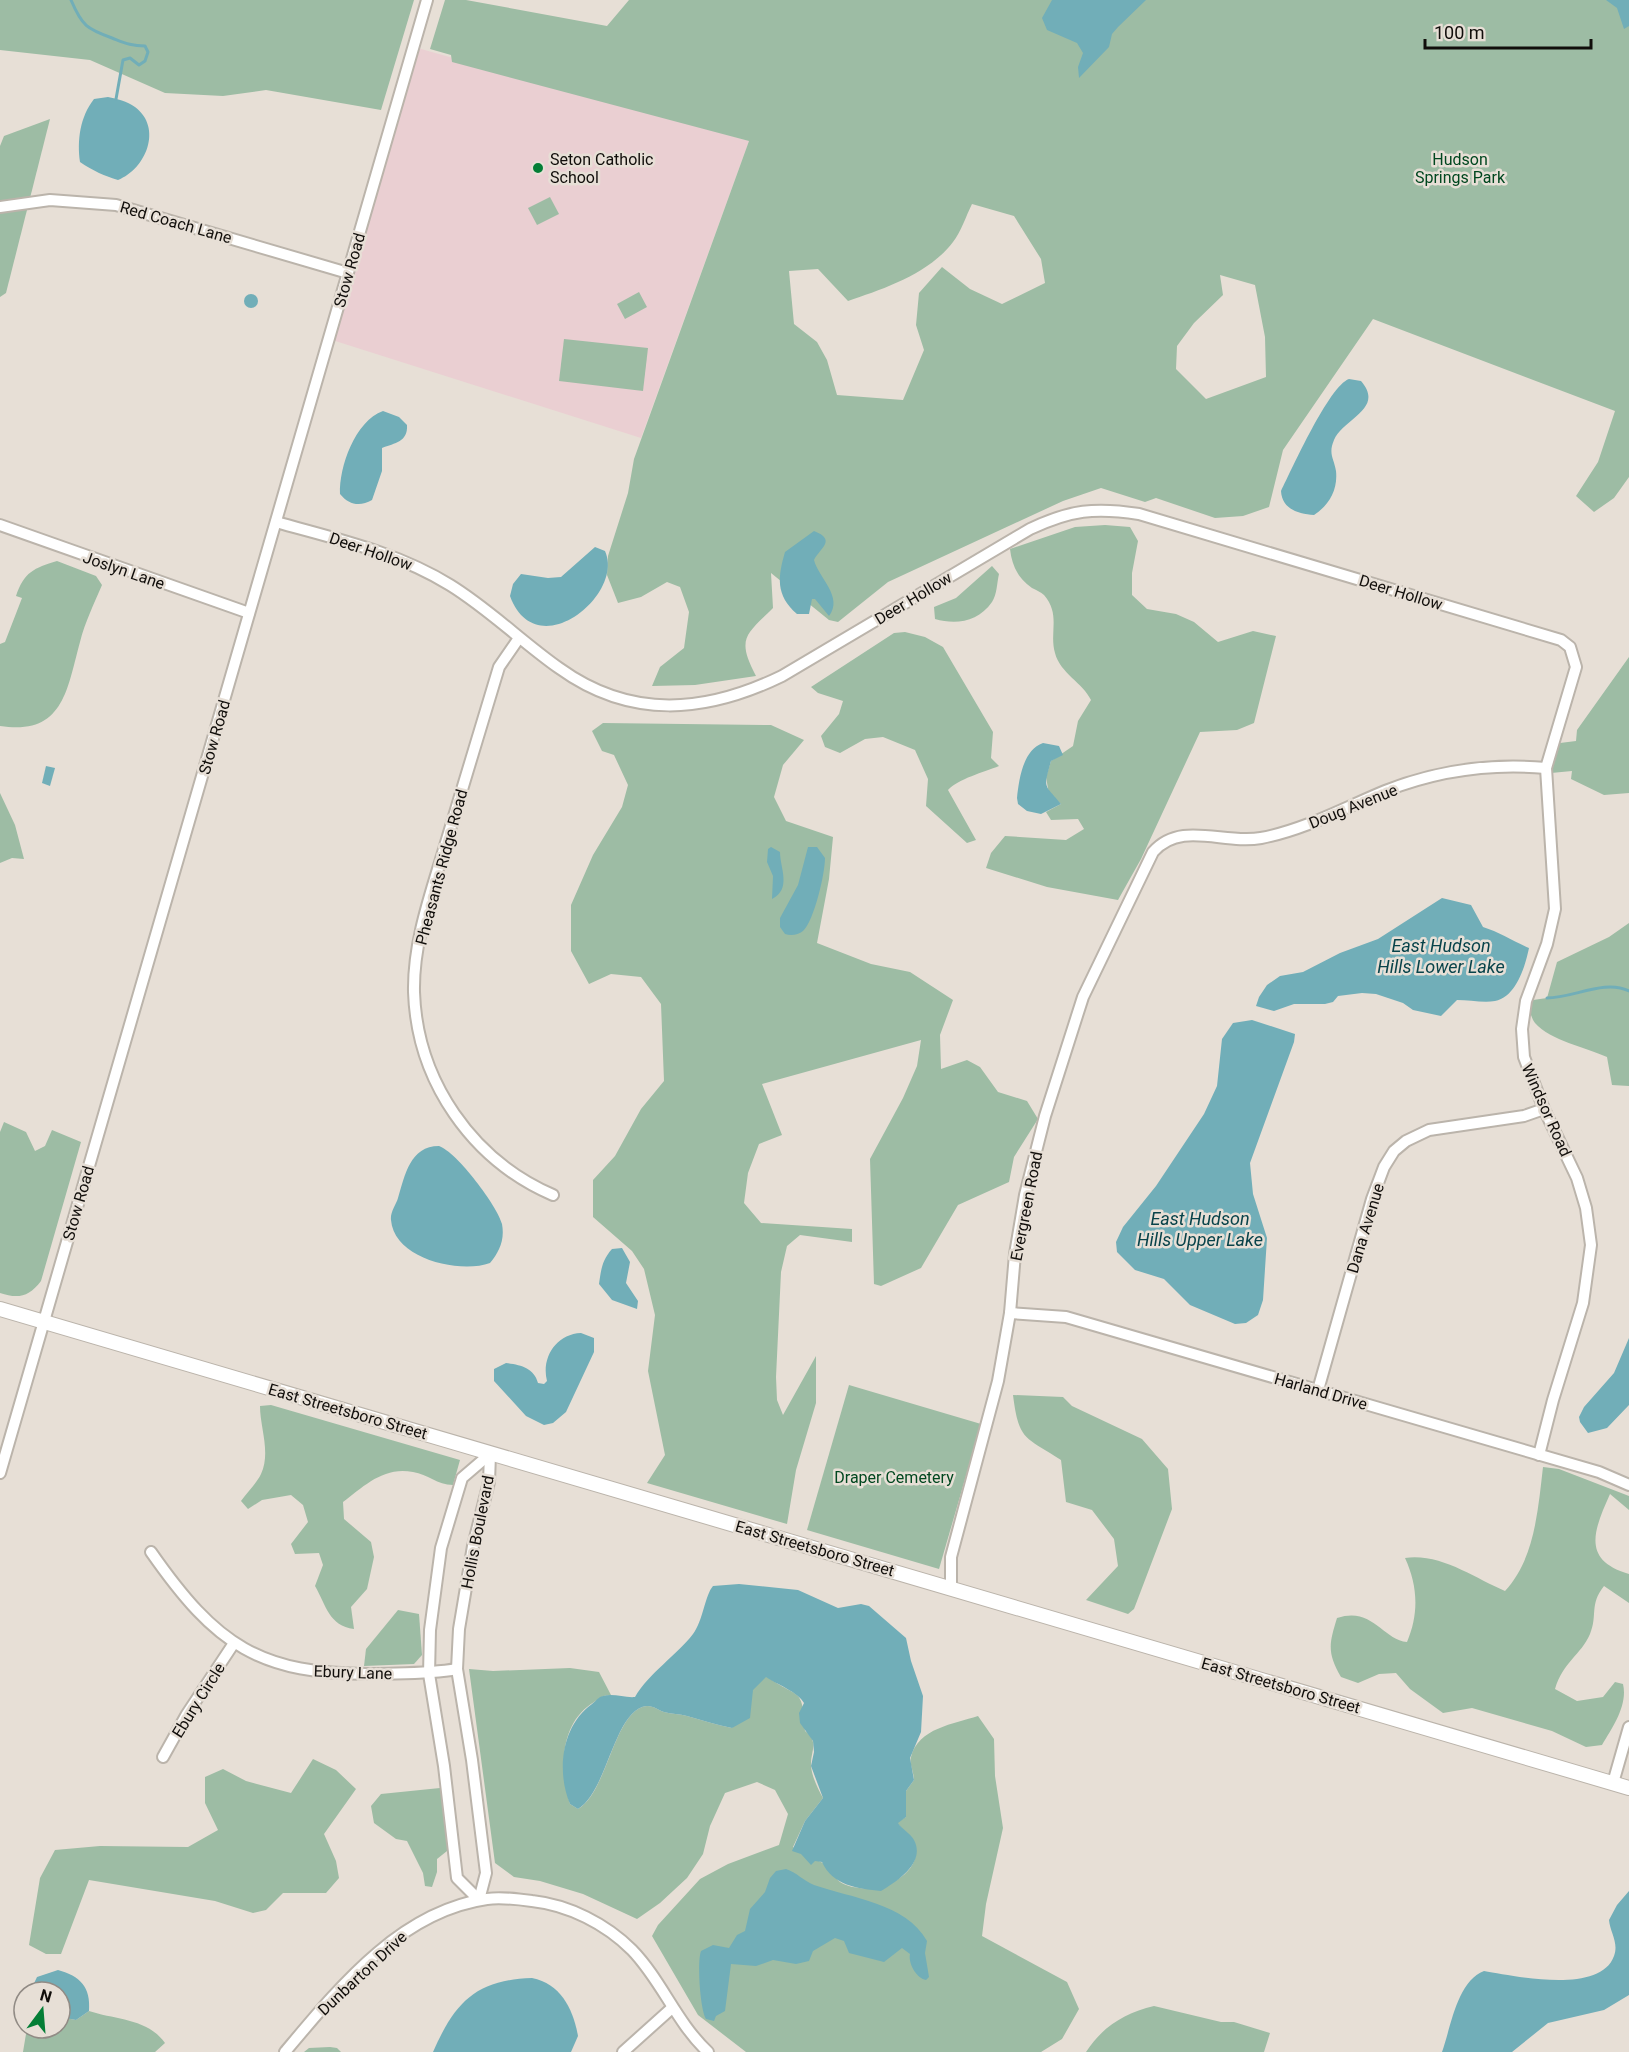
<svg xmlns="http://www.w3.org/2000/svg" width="1629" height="2052" font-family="Roboto,sans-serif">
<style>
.education{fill:#eacfd2}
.green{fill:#9dbca4;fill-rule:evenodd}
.water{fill:#71aeb8}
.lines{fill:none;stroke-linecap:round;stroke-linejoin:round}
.stream{stroke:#71aeb8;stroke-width:3}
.minor-casing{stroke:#bbb4ab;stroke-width:14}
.major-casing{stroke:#bbb4ab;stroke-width:16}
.minor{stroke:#fff;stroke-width:10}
.major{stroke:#fff;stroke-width:14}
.poi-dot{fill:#047e36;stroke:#e7dfd6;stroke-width:2}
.labels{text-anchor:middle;stroke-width:5;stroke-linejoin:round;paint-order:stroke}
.poi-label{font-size:16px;fill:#110e0b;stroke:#e7dfd6;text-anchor:start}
.park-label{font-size:16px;fill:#00471f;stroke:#e7dfd6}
.street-label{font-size:16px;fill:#110e0b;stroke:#e7dfd6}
.water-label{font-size:18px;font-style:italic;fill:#08434a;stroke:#e7dfd6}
</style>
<rect width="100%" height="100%" fill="#e7dfd6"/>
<path class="education" d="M414,47L749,141L641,438L329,339Z"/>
<g class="green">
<path d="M0,0H414L381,110L266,90L223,96L165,93L90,60L0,50Z"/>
<path d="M445,0H466L607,26L629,0H1629V477L1614,498L1594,512L1576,496L1598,462L1615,411L1373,319L1283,450L1269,507L1243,516L1215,518L1156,498L1145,502L1101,488L1063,501L888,582L838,622L829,620L771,573L773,608C746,635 736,638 756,676L695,685L652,686L660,667L684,648L689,612L680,587L667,582L641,597L618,603L607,575L608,556L628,493L634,459L749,141L452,62L451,55L430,49ZM972,204L1014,216L1041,259L1045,283L1002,304L970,289L942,267L919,293L916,325L924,350L903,400L837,395L827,360L817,342L794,324L789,271L818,269L848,301C883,289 929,274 953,242C961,232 966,216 972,204ZM1220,275L1255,285L1265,337L1266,377L1206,399L1176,369L1177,346L1194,323L1223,295Z"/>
<path d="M50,119L6,293L0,297V146L4,136Z"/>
<path d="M550,197L559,214L537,225L528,208Z"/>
<path d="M639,292L647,307L625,319L617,304Z"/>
<path d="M564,339L648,348L643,391L559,381Z"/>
<path d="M1105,525L1130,527L1138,541L1132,573V595L1147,609L1176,614L1194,622L1218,642L1253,631L1276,636L1254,723L1237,730L1200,732L1141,859L1118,900L1047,887L986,868L991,853L1005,836L1066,840L1084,829L1078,819L1051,820L1046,812L1061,804L1049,794L1046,777L1051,761L1073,746L1078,721L1091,700C1083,683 1060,673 1055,653C1049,632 1061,615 1044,595C1041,592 1036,590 1032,588C1018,578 1012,566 1010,549L1075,527Z"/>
<path d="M57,561L96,576L102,585C94,604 85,622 80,642C67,689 64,736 0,726V644L5,642L22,598L16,596C24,572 34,568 57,561Z"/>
<path d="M992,566L999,574C997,582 997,595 992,602C978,622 956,625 935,619L934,607L956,598Z"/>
<path d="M905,632L925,637L943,647L993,732L991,758L999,766C984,772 958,779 948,790L976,840L967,843L926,806L928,779L915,750L883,737L865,739L840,753L825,747L821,736L839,714L843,701L818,693L811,687L894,633Z"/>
<path d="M1629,657V793L1604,795L1571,779L1572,771L1551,773L1560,743L1576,741L1577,730Z"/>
<path d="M603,723L771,725L804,740L783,765L774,797L786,821L833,837L829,879L817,943L871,964L910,972L953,1000L940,1035L941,1069L967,1060L980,1067L998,1092L1027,1101L1038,1119L1014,1157L1009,1182L958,1205L921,1268L881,1286L874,1284L870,1159L903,1098L917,1066L921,1040L762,1084L782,1135L759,1144L748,1173L744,1203L761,1223L852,1229V1242L800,1235L787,1246L781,1272L776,1377L777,1400L783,1415L816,1356V1403L796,1470L787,1524L647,1483L665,1455L648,1371L655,1315L644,1269L632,1251L593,1217V1180L615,1156L641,1109L664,1081L661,1004L641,977L611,974L589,984L571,951V905L593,855L622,807L628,785L614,755L602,751L592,731Z"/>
<path d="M0,793L15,825L24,859L12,858L0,863Z"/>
<path d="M1629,923V1086L1612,1085L1607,1057C1585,1047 1551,1041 1535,1023C1531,1018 1529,1007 1526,1001L1547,998L1557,962L1609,937Z"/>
<path d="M4,1122L26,1132L35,1151L45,1146L52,1130L81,1142L41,1281C29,1297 18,1299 0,1293V1132Z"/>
<path d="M849,1385L981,1424L939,1569L807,1530Z"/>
<path d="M1013,1395L1063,1397L1072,1406L1142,1439L1168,1469L1172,1509L1134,1609L1128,1614L1086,1600L1118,1566L1114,1539L1092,1510L1066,1502L1061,1460C1024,1436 1019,1441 1013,1395Z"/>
<path d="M271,1405L460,1460L453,1485C437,1485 428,1474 413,1472C384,1466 364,1486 343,1502L344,1519L371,1542L374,1557L367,1589L351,1607L354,1629C329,1626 326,1605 315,1586L323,1565L319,1553L295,1554L291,1544L308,1522L303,1505L291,1495L262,1500L248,1509L241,1501C247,1492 257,1483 261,1474C271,1452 260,1428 260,1406Z"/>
<path d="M1543,1467L1559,1469L1629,1496V1510L1610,1494C1594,1530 1581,1560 1629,1574V1603L1604,1586C1589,1605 1598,1615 1590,1634C1581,1655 1563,1662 1555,1689L1577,1701L1603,1697L1615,1682L1623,1684C1628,1705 1613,1727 1602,1745L1586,1747L1552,1731L1472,1708L1443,1713L1410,1689L1396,1673L1379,1674L1358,1683L1341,1677C1327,1653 1329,1644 1337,1618C1372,1606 1382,1639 1407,1642C1419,1614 1418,1586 1405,1558C1441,1553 1474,1578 1505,1591C1535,1559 1538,1509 1543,1467Z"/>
<path d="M398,1610L419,1614L422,1655L414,1664L364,1666L366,1649Z"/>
<path d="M570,1668L599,1672L611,1695C601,1695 599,1699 591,1704C559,1726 560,1771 570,1804L578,1809C608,1792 614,1709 647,1706C654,1706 658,1710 664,1712C671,1714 680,1714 687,1716C702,1720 717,1725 732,1728L753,1689L766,1676C801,1701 802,1685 805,1731C820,1742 810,1752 811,1766C812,1777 818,1789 823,1798L805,1821L793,1847C802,1855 811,1857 821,1862C829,1866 833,1877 840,1882C864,1897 913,1884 916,1853C917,1838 904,1833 897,1822L906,1817V1791L914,1780C914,1772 909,1764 911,1757C918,1728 954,1724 978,1716L994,1739L995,1776L1003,1828L986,1904L982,1936L1067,1982L1079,2009L1062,2039L1041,2052H746L698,2015L652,1936L658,1925L700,1879L728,1864L779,1845L788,1814L775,1790L757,1782L725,1793L710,1826L703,1854L687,1878L660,1903L637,1919L583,1894L540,1881L514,1877L495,1863L469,1669L493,1671Z"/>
<path d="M313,1759L336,1770L356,1789L324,1834L336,1861L339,1878L326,1893H283L266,1910L253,1913L215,1901L89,1880L61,1954H46L29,1945L40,1878L55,1850L100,1846L188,1847L218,1830L205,1803V1777L223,1769L246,1781L291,1793Z"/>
<path d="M440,1788L449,1838L447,1851L437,1859V1872L432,1887L425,1886L423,1873L407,1841L396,1839L374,1823L371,1806L381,1794Z"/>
<path d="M1154,2006L1221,2022H1234L1270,2033L1264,2052H1086C1103,2026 1125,2013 1154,2006Z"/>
<path d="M89,2011C116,2020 147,2018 165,2043L155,2052H23L27,2028H60V2017L76,2020Z"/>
<path d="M330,2047L337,2048L341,2052H304L309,2048Z"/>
</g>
<g class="water">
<path d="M1052,0H1146L1118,27L1112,34L1109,47L1079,78L1078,67L1083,53L1077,43L1047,30L1042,18Z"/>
<path d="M1606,0H1629V26L1624,29L1617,8Z"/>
<path d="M108,97C117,99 127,101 135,107C163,128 146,169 118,180C105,176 93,171 80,162C77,140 80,117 94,99Z"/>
<circle cx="251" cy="301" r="7"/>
<path d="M1349,379L1361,381C1385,409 1344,418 1334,440C1328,454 1334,458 1336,471C1338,490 1329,505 1314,515C1298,514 1282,509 1281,491C1292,469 1329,386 1349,379Z"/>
<path d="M383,411L399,417L407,425C408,442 395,443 382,448V471L372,500C360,507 349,505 340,494C339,467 355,421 383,411Z"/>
<path d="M814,531C837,540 820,548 814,560C818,577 844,597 829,616L815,599H812L809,614H797C775,595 778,576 785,552Z"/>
<path d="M595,547L605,551C625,595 536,667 510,596L513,584L521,574L548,578L561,577Z"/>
<path d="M1043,743L1059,746L1063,755L1051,761C1043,790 1044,783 1061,804L1041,814L1027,811L1018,804L1017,798C1019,779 1023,750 1043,743Z"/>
<path d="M46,766L55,768L50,786L42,783Z"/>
<path d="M771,847L780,852C780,868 792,889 772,899L773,876L767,862L768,849Z"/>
<path d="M808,847H817L825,858C825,874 814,921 803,931C798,935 791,936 785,934L780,927V918L798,885Z"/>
<path d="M1442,898L1471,905L1483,927C1499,932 1513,941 1529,948C1525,967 1516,997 1495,1001C1484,1003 1469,1000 1457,1000L1441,1016L1413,1010L1403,1003L1376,994L1362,993L1338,996L1333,1002L1325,1004H1294L1274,1011L1256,1006L1259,997L1267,985L1280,976L1303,972L1340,953L1378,939Z"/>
<path d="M1252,1020L1295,1034L1294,1042L1250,1163L1253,1194L1267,1238L1263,1300L1258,1315L1246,1323L1235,1324L1190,1305L1164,1279L1135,1270L1117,1252L1116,1242L1123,1227L1156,1186L1204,1114L1217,1086L1222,1039L1233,1023Z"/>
<path d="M439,1146C457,1152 498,1207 502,1224C505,1240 499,1252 490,1263C460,1274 394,1259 391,1220C390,1212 396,1205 398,1198C405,1175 410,1146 439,1146Z"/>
<path d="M622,1248L630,1262L626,1283L638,1301L637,1309L612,1300L599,1284C601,1270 602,1260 612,1249Z"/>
<path d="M581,1333L594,1338V1352L566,1412L553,1423L544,1425L526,1416L494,1381V1369L506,1363C521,1365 534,1368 538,1383L544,1384L547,1381C541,1358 556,1334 581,1333Z"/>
<path d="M1629,1338V1405L1607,1428L1588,1433L1580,1422L1579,1417L1584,1407L1614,1373Z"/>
<path d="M739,1584L798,1590L838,1608L861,1604L869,1606L906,1638L911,1661L923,1696L921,1732L910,1758L914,1780L906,1791V1817L898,1823C902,1829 910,1833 914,1840C926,1863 897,1881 881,1891C858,1889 832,1885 822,1862L815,1861L811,1865L801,1854L792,1851L805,1821L823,1798L811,1766L814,1752L813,1741L800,1723L799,1713L804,1703C798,1692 778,1685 766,1677L753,1690L750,1718L732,1728C717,1725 702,1720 687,1716C680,1714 671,1714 664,1712C658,1710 654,1706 647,1706C614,1709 608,1791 578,1809L570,1804C556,1771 562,1725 592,1704C596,1701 598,1697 603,1696C613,1693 625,1698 635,1697C649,1673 677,1655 693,1634C703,1621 705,1595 713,1586Z"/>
<path d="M786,1869C796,1872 804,1881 814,1885C851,1898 906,1903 927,1941L925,1953L929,1977L926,1980C916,1978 908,1963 910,1954L902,1948L884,1962L849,1953L844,1941L835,1938L813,1951L809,1961L796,1964L773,1960L756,1966L731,1964L725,2011L716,2016L714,2021L706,2019C700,2009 697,1962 701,1951L713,1945L729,1948L737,1935L745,1931L750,1909L765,1892L770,1878L776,1871Z"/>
<path d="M1629,1891V1995L1604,2010L1548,2023L1512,2052H1442C1451,2027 1457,1981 1484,1971C1514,1976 1600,1995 1614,1956C1619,1943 1610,1932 1609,1920L1617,1905Z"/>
<path d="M58,1970C80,1976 91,1987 89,2011L76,2020L60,2017V1992H30L37,1977Z"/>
<path d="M532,1978C561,1984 573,2009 578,2036L571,2052H433C455,2002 476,1980 532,1978Z"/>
</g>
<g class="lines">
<g class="stream">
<path d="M71,0C82,26 87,29 112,38C125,43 131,46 145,46L148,52L145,61L139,65L130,58L123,60L116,99"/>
<path d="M1547,998C1573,998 1605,979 1629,991"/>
</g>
<g class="minor-casing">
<g id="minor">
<path d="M0,207L50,200L116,205L348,273"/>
<path d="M276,522C336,539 397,552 450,585C489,609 522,642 559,668C631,720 706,713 782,676L1030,529C1070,510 1095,507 1139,514L1561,640L1570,647L1576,667L1546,768L1555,909L1547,944L1526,1001L1522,1029L1524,1057L1544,1109L1577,1178L1586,1208L1591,1245L1583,1303L1553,1400L1539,1455"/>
<path d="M0,525L249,613"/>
<path d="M519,638L499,667C481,727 463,786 445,846C431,893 413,942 414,992C417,1081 472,1160 553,1195"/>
<path d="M1010,1313L1066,1317L1599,1472L1629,1485"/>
<path d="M1318,1390L1372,1199L1384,1167L1394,1151L1406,1141L1429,1130L1524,1116L1544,1109"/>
<path d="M0,1473L427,0"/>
<path d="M151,1552C216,1645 259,1675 375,1674C403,1673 429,1674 457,1669"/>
<path d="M951,1588V1557L998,1381L1010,1313L1015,1254L1025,1195L1045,1116L1083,997L1153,852C1181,820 1224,845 1261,838C1304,830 1344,808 1385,791C1436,771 1492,763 1546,768"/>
<path d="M163,1757L187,1714L234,1643"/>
<path d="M1613,1783L1629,1727"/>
<path d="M479,1900L457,1878L444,1766L429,1674L430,1630L441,1548L462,1478L490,1454"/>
<path d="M479,1900L486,1873L472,1760L457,1669L459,1629L473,1546L489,1482L490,1454"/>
<path d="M285,2052C338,1989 400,1911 487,1899C502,1897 517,1899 532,1901C569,1905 606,1924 632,1950C662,1981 676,2022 708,2052"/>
<path d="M623,2052L672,2008"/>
</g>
</g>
<g class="major-casing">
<path id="major" d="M0,1309L1629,1788"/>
</g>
<use href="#minor" class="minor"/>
<use href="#major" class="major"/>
</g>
<circle class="poi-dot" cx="538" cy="168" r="6"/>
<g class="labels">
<g class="poi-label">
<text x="550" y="165">Seton Catholic<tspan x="550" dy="18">School</tspan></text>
</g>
<g class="park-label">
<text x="1460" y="165">Hudson<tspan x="1460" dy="18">Springs Park</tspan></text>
<text x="894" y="1483">Draper Cemetery</text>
</g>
<g class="street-label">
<text transform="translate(176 222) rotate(16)" y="6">Red Coach Lane</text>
<text transform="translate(349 270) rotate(-74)" y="6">Stow Road</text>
<text transform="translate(371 551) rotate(19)" y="6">Deer Hollow</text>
<text transform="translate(124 570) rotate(19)" y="6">Joslyn Lane</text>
<text transform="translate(1401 592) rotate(17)" y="6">Deer Hollow</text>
<text transform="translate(913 598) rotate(-31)" y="6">Deer Hollow</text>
<text transform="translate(214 737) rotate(-74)" y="6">Stow Road</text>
<text transform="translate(1353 806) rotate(-22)" y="6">Doug Avenue</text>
<text transform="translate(441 867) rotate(-75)" y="6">Pheasants Ridge Road</text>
<text transform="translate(1547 1110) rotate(66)" y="6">Windsor Road</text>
<text transform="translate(78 1203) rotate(-74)" y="6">Stow Road</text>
<text transform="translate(1026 1206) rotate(-79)" y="6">Evergreen Road</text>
<text transform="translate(1365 1228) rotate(-73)" y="6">Dana Avenue</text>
<text transform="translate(1321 1391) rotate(16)" y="6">Harland Drive</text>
<text transform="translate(348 1411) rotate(16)" y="6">East Streetsboro Street</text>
<text transform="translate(477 1532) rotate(-79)" y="6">Hollis Boulevard</text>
<text transform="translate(815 1548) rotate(16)" y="6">East Streetsboro Street</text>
<text transform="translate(353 1672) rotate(2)" y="6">Ebury Lane</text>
<text transform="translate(1281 1685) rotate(16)" y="6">East Streetsboro Street</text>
<text transform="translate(198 1700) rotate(-58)" y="6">Ebury Circle</text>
<text transform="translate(362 1973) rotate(-43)" y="6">Dunbarton Drive</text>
</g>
<g class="water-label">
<text x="1441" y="952">East Hudson<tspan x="1441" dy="21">Hills Lower Lake</tspan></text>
<text x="1200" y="1225">East Hudson<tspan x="1200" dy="21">Hills Upper Lake</tspan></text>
</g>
</g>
<g transform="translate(42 2010) rotate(16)"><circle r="28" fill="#e7dfd6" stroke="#918b85" stroke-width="1.5"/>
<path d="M0-4.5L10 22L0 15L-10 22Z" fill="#047e36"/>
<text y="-9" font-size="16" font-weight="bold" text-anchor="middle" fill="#110e0b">N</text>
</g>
<path d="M1425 39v9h166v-9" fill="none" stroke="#110e0b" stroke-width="3"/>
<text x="1434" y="39" font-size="18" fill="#110e0b" stroke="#e7dfd6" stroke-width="4.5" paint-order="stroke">100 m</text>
</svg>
